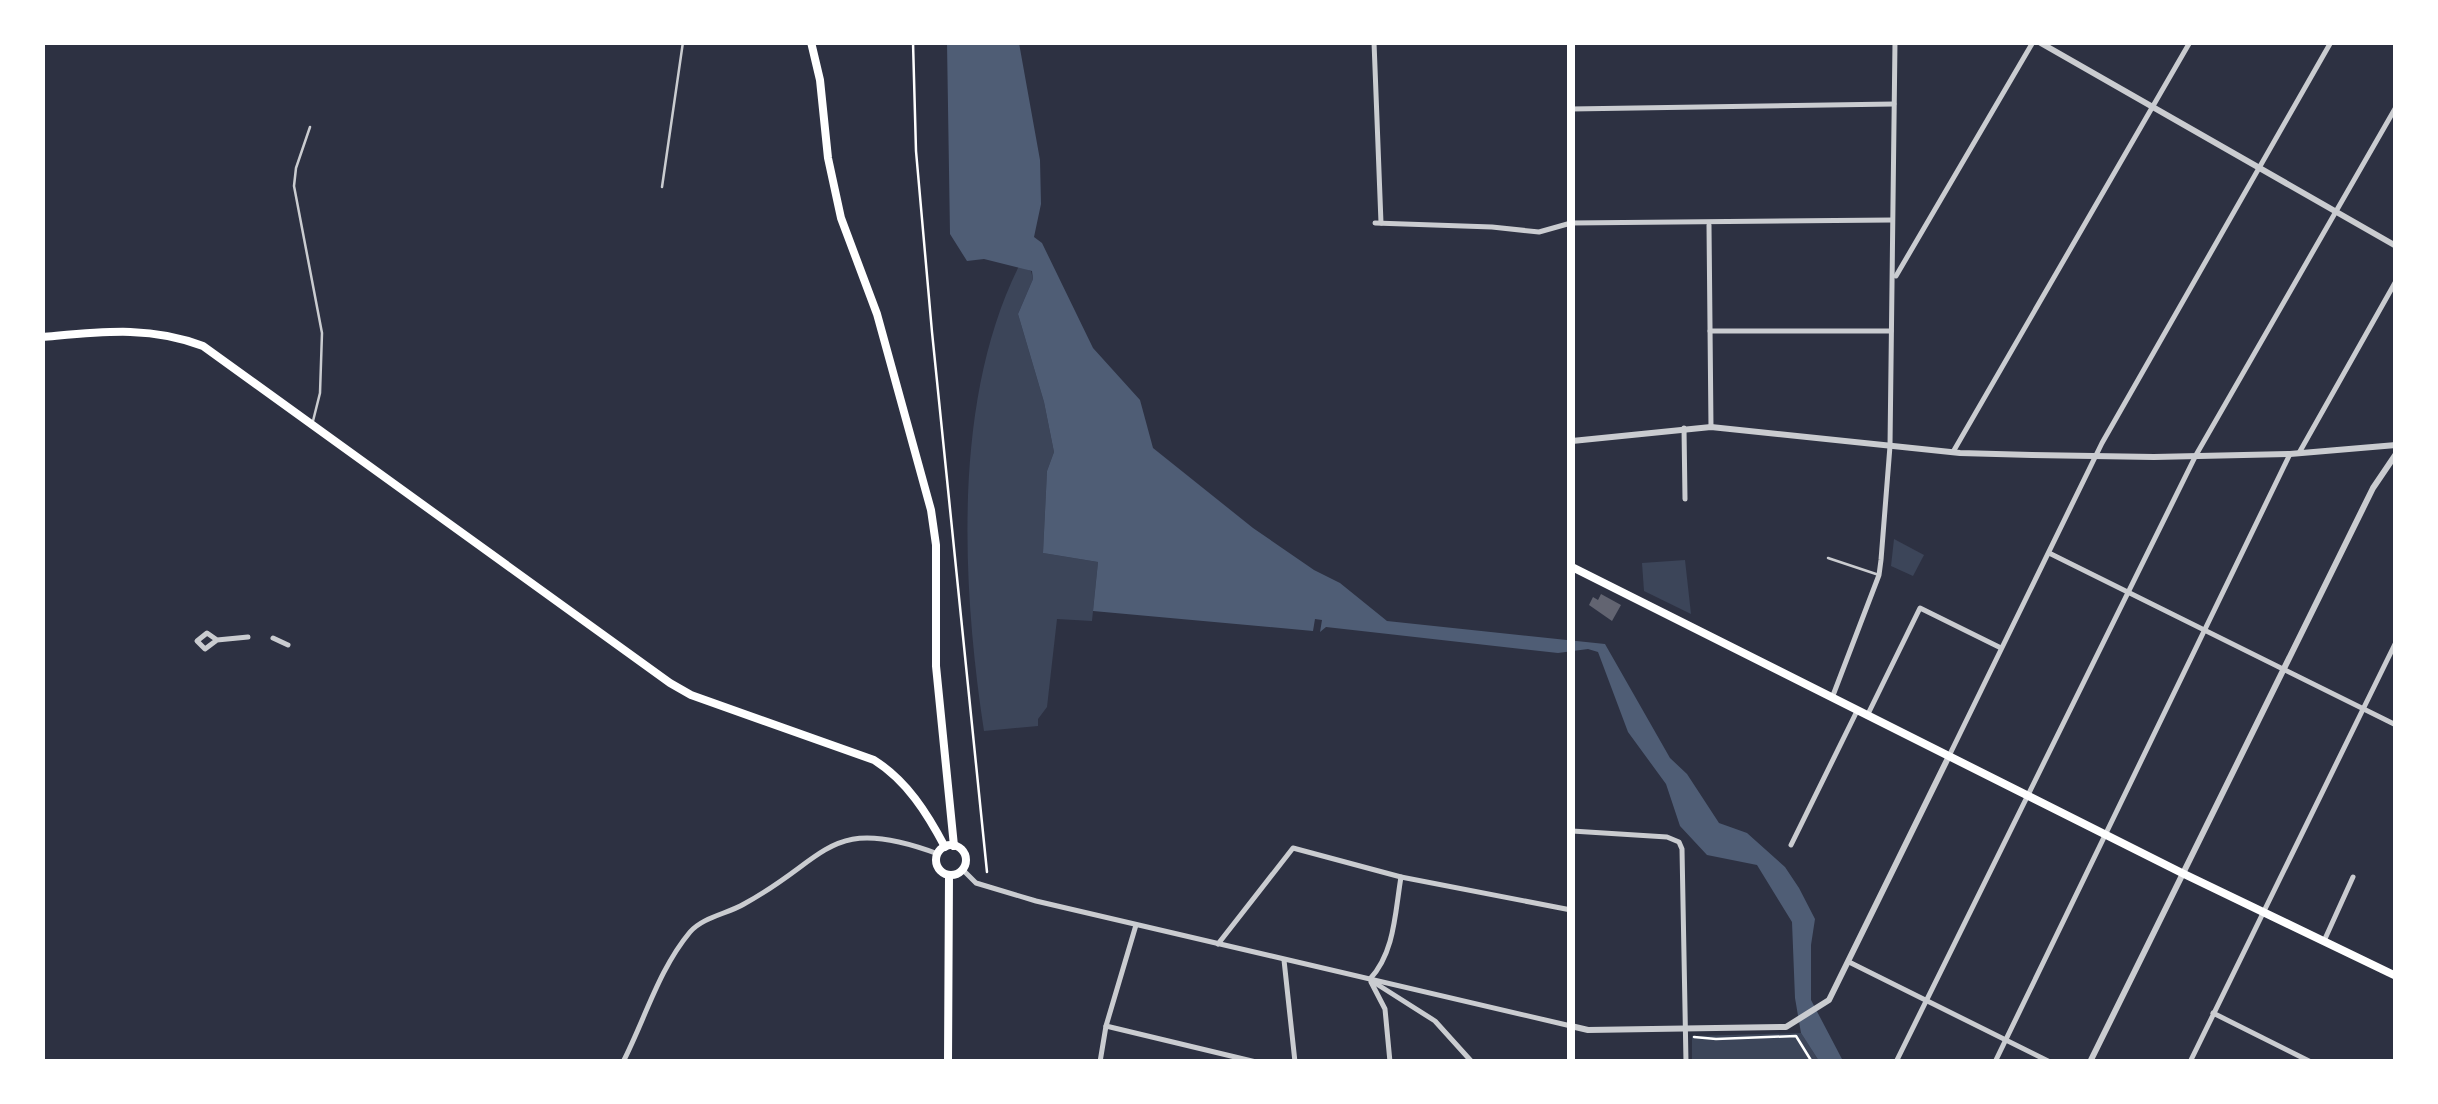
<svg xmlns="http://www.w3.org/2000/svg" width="2438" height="1104" font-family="Poppins,sans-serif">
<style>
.green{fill:#3c4559}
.water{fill:#4f5d75}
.building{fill:#626471}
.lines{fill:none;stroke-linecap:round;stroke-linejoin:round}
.path{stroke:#fff;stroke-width:2.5}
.service{stroke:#caccd0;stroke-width:2.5}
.minor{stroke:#caccd0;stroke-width:5}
.tertiary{stroke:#caccd0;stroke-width:6}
.secondary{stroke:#fff;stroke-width:8}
.primary{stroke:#fff;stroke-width:8}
</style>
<rect width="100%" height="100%" fill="#2d3142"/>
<g class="green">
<path d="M1019,266L1031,271L1033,279L1018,314L1044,402L1054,452L1047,471L1043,553L1098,562L1092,621L1057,619L1047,707L1038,719V726L984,731C962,586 952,400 1019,266Z"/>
<path d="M1894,539L1924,555L1913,576L1891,566Z"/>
<path d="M1685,560L1691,614L1644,591L1642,563Z"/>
<path d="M1801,1033L1819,1061H1692V1036Z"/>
</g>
<path class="water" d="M947,43H1019L1040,160L1041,204L1034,237L1042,243L1093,348L1140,400L1153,448L1253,528L1314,570L1340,583L1387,621L1605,644L1670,758L1687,774L1719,823L1747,833L1785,867L1799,888L1815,919L1811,945V1000L1843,1061H1819L1801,1033L1795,998L1792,922L1757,865L1707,855L1680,826L1666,784L1628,732L1598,652L1588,649L1558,653L1326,627L1320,632L1322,620L1315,619L1313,631L1093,611L1098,562L1043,553L1047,471L1054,452L1044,402L1018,314L1033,279L1032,271L984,259L967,261L950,234Z"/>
<path class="building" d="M1601,594L1621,605L1612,621L1589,605L1593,597L1598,600Z"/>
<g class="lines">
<g class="path">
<path d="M913,42L916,151L932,332L987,872"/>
<path d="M1694,1037L1716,1039L1796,1036L1812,1062"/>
</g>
<g class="service">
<path d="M310,127L296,168L294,186L322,333L320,393L313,421"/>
<path d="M662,187L683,42"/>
<path d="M1828,558L1879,575"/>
</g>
<g class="minor">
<path d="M1374,42L1381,223"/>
<path d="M1571,109L1894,104"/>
<path d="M1375,223L1492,227L1539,232L1571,223L1892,220"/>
<path d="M1709,225L1711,427"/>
<path d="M1896,276L2033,42"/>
<path d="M1710,331H1891"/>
<path d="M1684,428L1685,499"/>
<path d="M1953,452L2190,42"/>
<path d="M2299,453L2396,281"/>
<path d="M2049,553L2396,725"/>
<path d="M273,638L288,645"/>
<path d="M217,640L205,649L197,641L207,633L217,640L248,637"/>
<path d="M1832,698L1879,575L1881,560L1890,446L1895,42"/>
<path d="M1867,716L1920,608L2001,648"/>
<path d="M1949,756L2102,443L2331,42"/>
<path d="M1572,831L1667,837L1679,842L1682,849L1686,1062"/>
<path d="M1791,845L1857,711"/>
<path d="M963,870L976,883L1036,901L1571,1026"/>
<path d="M2324,941L2353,877"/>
<path d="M1218,944L1293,848L1401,877L1571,910"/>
<path d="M1284,960L1295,1062"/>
<path d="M1849,962L2050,1062"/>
<path d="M1370,979C1395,952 1395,912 1401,877"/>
<path d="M1372,981L1435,1021L1472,1062"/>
<path d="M1371,982L1385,1009L1390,1062"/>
<path d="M2213,1013L2311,1062"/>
<path d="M1106,1026L1256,1062"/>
<path d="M623,1062C645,1019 659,969 690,932C703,917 727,914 744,904C829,858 828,813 938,854"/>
<path d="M1100,1062L1106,1026L1136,925"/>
<path d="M1896,1062L2196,455L2396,107"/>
<path d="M1995,1062L2290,454"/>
<path d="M2190,1062L2396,642"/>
</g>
<g class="tertiary">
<path d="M2039,42L2396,246"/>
<path d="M1572,441L1711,427L1960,453L2032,455L2154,457L2290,454L2396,445"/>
<path d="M1571,1026L1588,1030L1786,1027L1829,1000L1949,756"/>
<path d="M2090,1062L2373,488L2396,454"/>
</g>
<g class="secondary">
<path d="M811,42L820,80L828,158L841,218L877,314L931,510L936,545V666L954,846"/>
<path d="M42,337C99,332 149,325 203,346L670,683L691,695L874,760C907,781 927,813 945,847"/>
<path d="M1572,567L2182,873L2396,976"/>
<circle cx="951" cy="860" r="15"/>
<path d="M948,1062L949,875"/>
</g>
<path class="primary" d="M1571,42V1062"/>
</g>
<rect width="2438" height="1104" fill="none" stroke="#ffffff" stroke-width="90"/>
</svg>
